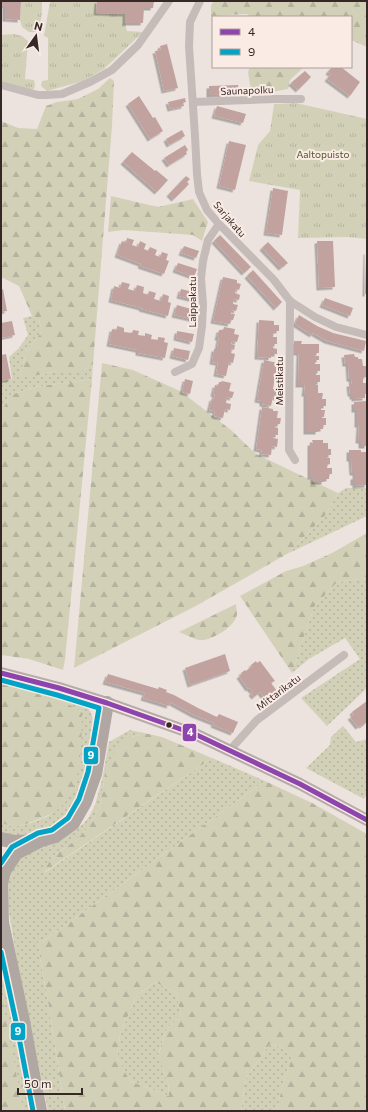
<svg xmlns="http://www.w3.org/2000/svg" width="368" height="1112" font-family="Commissioner,sans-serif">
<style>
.grass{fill:url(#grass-dots)}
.forest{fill:url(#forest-firs);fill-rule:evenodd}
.park{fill:url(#park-tufts)}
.building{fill:#c1a29f;filter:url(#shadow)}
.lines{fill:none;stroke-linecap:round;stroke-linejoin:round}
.minor{stroke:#c5bbb8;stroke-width:8}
.secondary{stroke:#b6aba8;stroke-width:12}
.trunk{stroke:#b0a6a2;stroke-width:14}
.bus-1-casing{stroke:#faece5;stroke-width:8}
.bus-2-casing{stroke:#faece5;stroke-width:8}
.bus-1{stroke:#8e44ad;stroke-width:5}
.bus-2{stroke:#03a3c6;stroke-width:5}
.bus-dot{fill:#362826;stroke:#faece5;stroke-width:1.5}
.labels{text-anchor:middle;stroke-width:4;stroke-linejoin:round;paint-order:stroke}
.street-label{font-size:10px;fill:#362826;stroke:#faece5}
.park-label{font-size:10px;fill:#4e5529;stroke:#faece5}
.line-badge{stroke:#faece5;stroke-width:1.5}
.badge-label{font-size:11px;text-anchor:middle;font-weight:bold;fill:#fff}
</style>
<defs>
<pattern id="grass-dots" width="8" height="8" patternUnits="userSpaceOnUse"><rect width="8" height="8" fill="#d2d1b8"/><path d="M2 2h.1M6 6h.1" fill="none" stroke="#b5b39e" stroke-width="1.8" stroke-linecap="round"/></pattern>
<pattern id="forest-firs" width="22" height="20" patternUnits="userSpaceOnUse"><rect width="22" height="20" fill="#d2d1b8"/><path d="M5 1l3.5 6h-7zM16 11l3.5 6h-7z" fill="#b5b39e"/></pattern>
<pattern id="park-tufts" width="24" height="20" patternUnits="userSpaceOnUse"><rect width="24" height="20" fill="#d2d1b8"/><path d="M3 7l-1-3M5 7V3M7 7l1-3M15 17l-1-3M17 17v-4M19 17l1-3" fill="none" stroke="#b5b39e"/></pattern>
<filter id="shadow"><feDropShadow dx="-2.5" dy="2.5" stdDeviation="0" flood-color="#0004"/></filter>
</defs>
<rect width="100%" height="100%" fill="#ece3df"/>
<g class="grass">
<path d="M32,316L39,319L42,332L27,349L20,376H34L57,371H81L93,364L92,379L35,387L10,395L1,413V381L12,379L9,357L18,349L28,335L23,318Z"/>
<path d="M346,488H367V516L287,554L324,517L338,493Z"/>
<path d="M367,578V688L327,726L301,698L360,659L345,638L309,659L292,673L314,607L337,582Z"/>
<path d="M46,691C58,695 76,697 86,706C97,716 92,733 90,747C86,790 83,821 34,832C23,835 12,837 1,834V821C12,832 34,822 46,817C52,814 57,809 62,806L82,712Z"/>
<path d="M343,726L356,742L367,739V794L364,799L306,768L330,745L331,737Z"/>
<path d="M130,730L144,733L129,738L105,771L101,803L89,827L76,840L52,857L44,873L212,758L265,781L45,940L38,942L41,964L48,1001L65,1111H48L17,961L6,894L10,869L26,852L60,840L74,831L83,824L89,817L95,805L102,780L109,742Z"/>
<path d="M5,975L27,1072L34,1111H23L1,995V984Z"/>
<path d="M155,982L176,993L181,1015L166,1030L158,1056L168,1082L169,1096L130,1081L117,1057L120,1035L136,996Z"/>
<path d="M270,1044L281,1047L292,1058L282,1087L277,1111H241L246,1078Z"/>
</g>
<g class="forest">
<path d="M214,1H367V47L351,40V17H250L247,14L211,16V5Z"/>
<path d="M250,67H304L290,80L288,89L261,94L251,91L248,72Z"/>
<path d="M110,78L114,81L112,126L93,364L81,371H57L34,376H20L27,349L42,332L39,319L32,316L19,286L1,277V121L18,128L37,129L46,106L57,102L78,99L98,89Z"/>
<path d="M111,196L158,207L193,199L208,222L202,241L193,235L124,230L108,232Z"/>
<path d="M102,363L133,370L180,391L231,430L256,454L338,493L324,517L287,554L194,607L74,668Z"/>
<path d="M92,379L65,660L63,670L29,659L1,655V413L10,395L35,387Z"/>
<path d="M367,533V578L337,582L314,607L292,673L240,596L286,571L303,566L332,553Z"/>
<path d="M236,604C236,607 237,611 237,614C236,626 212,641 200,640C195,640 185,634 179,632Z"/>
<path d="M1,681L46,691L82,712C81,740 83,785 62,806C53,815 41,818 29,823C20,826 9,829 1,821Z"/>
<path d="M144,733L162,737L212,758L43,873L52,857L76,840L89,827L101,803L105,771L116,749L129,738Z"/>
<path d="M265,781L312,803L367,834V1111H277L282,1087L292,1058L281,1047L270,1044L246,1078L241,1111H65L48,1001L41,964L38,942L45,940ZM155,982L176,993L181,1015L166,1030L158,1057L168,1082L169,1096L130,1081L117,1057L120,1035L136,996Z"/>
<path d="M1,995L3,1002L23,1111H1Z"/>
</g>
<g class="park">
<path d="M21,1H42C42,11 42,24 36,32H29L22,27L20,20Z"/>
<path d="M50,1H97L96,12L125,14V23L127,31L143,32L104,69L83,81L47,91L41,86L42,81L48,80V38L44,36Z"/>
<path d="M14,34L22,36L28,41L25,79L34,80L35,85L34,89L29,90L1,81V35Z"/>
<path d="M296,103L367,119V239L347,237L298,238L300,190L249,181L258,145L270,131L274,104Z"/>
</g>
<g class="building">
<path d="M1,1H21L20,20L5,19V6L1,5Z"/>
<path d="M97,1H154L153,8H144L143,23H125V14L96,13Z"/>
<path d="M167,44L178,88L164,91L155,51L161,50L160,46Z"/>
<path d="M332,67H341L360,82L350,96L327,79L331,74L328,72Z"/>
<path d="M305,71L311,77L298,90L291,83Z"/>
<path d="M238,85L239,94L209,95V86Z"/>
<path d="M139,96L153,118L155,117L163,131L150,139L128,104Z"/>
<path d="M185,98L186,102L183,103L184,106L170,109L168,102Z"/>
<path d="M217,106L246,114L243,123L214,116Z"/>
<path d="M182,130L185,136L169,145L166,139Z"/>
<path d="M229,141L246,145L235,190L219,186Z"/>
<path d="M185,145L188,150L186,152L187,154L169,165L164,158Z"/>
<path d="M132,152L155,171L156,170L168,180L157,192L123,162Z"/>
<path d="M186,176L190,179L187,182L189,184L174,199L169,194Z"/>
<path d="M273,188L288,191L282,235L266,233Z"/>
<path d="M220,235L251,267L244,273L214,241Z"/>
<path d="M127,238L134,240L132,245L138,247L140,241L146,244L144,249L148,251L150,247L157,250L155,255L160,257L162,252L168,254L166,260L169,261L164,274L140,266L141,264L117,255L122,241L126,243Z"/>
<path d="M317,241H333L335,287L319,288Z"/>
<path d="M268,242L288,263L281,268L262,248Z"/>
<path d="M184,246L199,251L196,258L181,253Z"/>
<path d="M366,252H367V294H365Z"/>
<path d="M178,263L197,269L194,277L175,270Z"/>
<path d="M253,270L282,302L276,308L247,276Z"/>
<path d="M223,277L237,280V283L241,284L239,290L236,289L235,293L240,295L239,300L234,299L233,304L238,305L236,311L232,310L231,314H235L233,320H231L230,324L213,321Z"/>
<path d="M122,282L130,284L128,289L135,291L137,285L144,287L143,293L148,295L149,291L156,293L154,299L161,301L163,294L169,296L168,302L171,303L168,316L141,309L142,308L111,300L114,286L120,288Z"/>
<path d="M3,289L7,311L1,312V290Z"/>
<path d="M181,289L197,293L195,300L179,296Z"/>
<path d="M325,298L353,308L350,316L322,305Z"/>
<path d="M177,305L198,311L196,320L174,315Z"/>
<path d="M299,315L317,326L333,333L366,341L364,351L327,341L313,333L312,335L295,324Z"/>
<path d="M259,320L274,321V325H279V331H274L273,337H277V344H273V348L277,349V354H271V358L257,357Z"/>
<path d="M12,321L15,335L1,338V323Z"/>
<path d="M117,326L124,328V332L132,333L133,330L139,331L138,335L145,336V333L152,335L151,339L158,340V337L165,338L164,342L168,343L165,358L138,353V350L109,344L112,329L117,330Z"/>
<path d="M224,327L235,329L234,334L239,335L237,342L232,341L231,344L235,345L234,350L231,349V353L235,354L233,363L229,362L226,376L216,374L218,363L212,362L214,349H217L219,338H217L219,330H223Z"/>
<path d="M177,331L194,334L192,342L176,338Z"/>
<path d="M294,341H302L301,344H319V353H315V356H319V360H315V364H320V371H316V375H320V382H316V385H318V393H323L322,399H326V406H321V410H325L324,417H322V418H326V425H323V429H318V432H306V394H304L305,385H298L299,353H294Z"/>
<path d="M174,348L190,351L188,360L172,356Z"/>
<path d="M6,354L11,379L1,381V355Z"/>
<path d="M354,354L355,357H358V359H362L363,366H366V377L363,378V383H366L367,394H365V398L354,399V397H352V394H350L349,384H352L351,379H349L348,364H345L344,355Z"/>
<path d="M264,360L278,363L277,371H281L279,378L275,377L273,389L278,390L277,398L273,397L271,406L262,404V401L257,400Z"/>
<path d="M185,379L193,381L190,394L182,392Z"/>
<path d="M222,381L231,383L229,391L234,392L232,398L227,397L226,403L231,404L230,410L225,409L223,418L214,416L215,411L209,410L212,398L214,399L215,395L213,394L215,385L218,386L219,382H221Z"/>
<path d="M366,401L367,446H361V441H358L359,425H357V410H354V402Z"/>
<path d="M262,407L273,409V411H278L277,418H281L280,424H275V427L278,428V435H273V438L278,439L277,447L272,446L271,455L261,454L262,450L256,449Z"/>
<path d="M312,440H323V443H328V449H331V455H327V458H330V464L327,465V468H332V474H329V479H324V482H313V477H310V443H313Z"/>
<path d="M349,450H361V452H367V485L355,486V483H353V477H355V473H352L351,459H349Z"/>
<path d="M225,654L230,671L190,685L185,668Z"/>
<path d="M256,661L257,663L260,661L275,681L271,683L277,691L266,699L260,692L254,697L251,693L253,692L249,688L248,689L239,676L242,674L241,673L245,670L246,671L252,666L251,665Z"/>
<path d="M108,674L158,689L159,687L167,690L166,692L174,695L198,708L217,717L219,714L238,722L233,733L213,725L214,723L194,715L170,702L169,706L143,698L145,693L105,682Z"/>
<path d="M367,701V722L362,726L361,725L358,727L350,717L354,715L352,712Z"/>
</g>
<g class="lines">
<g class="minor">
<path d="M200,1L190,22L189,46L195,136L197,174L199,192L207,210L219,224L274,280L290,301L315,317L336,327L367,335"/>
<path d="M1,85L38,95H45L62,94L90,82L112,70L138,45L169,1"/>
<path d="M193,102L275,99H301"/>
<path d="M290,301L289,450L295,460"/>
<path d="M175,372L192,364L199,348L202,326L203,304L201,278L203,261L208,240L219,224"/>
<path d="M229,751L257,720L344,655"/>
</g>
<path class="secondary" d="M1,673L59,688L107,703L197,735L300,784L367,820"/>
<g class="trunk">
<path d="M1,839L15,842L33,841"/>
<path d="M1,918L23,1021L40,1111"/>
<path d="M2,924L1,884L4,871L16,853L41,840L55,836L73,823L85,802L95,774L107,703"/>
</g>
<g class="bus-1-casing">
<path id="bus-1" d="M1,673L59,688L107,703L197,735L300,784L367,820"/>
</g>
<g class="bus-2-casing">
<g id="bus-2">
<path d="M1,680L57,695L99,708L88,772L79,799L68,818L52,830L38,833L12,847L1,863"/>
<path d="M1,952L16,1022L33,1111"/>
</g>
</g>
<use href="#bus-1" class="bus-1"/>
<use href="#bus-2" class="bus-2"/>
</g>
<circle class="bus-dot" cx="169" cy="725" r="3.5"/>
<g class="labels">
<g class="street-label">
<text transform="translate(247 90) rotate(-2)" y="4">Saunapolku</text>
<text transform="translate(230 219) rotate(49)" y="4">Sarjakatu</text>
<text transform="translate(192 302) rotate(-90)" y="4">Laippakatu</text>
<text transform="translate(279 381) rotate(-90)" y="4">Meistikatu</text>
<text transform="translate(278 692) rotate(-37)" y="4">Mittarikatu</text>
</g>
<g class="park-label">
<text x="323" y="158">Aaltopuisto</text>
</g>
</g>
<g class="line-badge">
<rect x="182" y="723" width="15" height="19" rx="4" fill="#8e44ad"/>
<rect x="83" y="746" width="16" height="19" rx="4" fill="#03a3c6"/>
<rect x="10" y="1022" width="16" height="19" rx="4" fill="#03a3c6"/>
</g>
<g class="badge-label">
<text x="190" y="736">4</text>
<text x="91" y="759">9</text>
<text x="18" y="1035">9</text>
</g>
<rect width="368" height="1112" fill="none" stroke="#362826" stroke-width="4"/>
<rect x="212" y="16" width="140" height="52" fill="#faece5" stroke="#ac9e99"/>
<rect x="220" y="29" width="20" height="6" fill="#8e44ad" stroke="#ac9e99"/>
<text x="248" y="36" font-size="12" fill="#362826">4</text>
<rect x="220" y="49" width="20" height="6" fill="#03a3c6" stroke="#ac9e99"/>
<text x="248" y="56" font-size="12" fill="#362826">9</text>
<g transform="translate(36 36) rotate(14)" stroke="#faece5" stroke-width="3" paint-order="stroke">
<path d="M0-3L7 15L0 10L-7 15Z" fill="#362826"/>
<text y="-6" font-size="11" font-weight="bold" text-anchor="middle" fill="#362826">N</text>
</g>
<path d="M18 1088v6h64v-6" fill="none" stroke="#362826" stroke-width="2"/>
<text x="24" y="1088" font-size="12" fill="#362826" stroke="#faece5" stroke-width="3" paint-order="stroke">50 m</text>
</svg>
